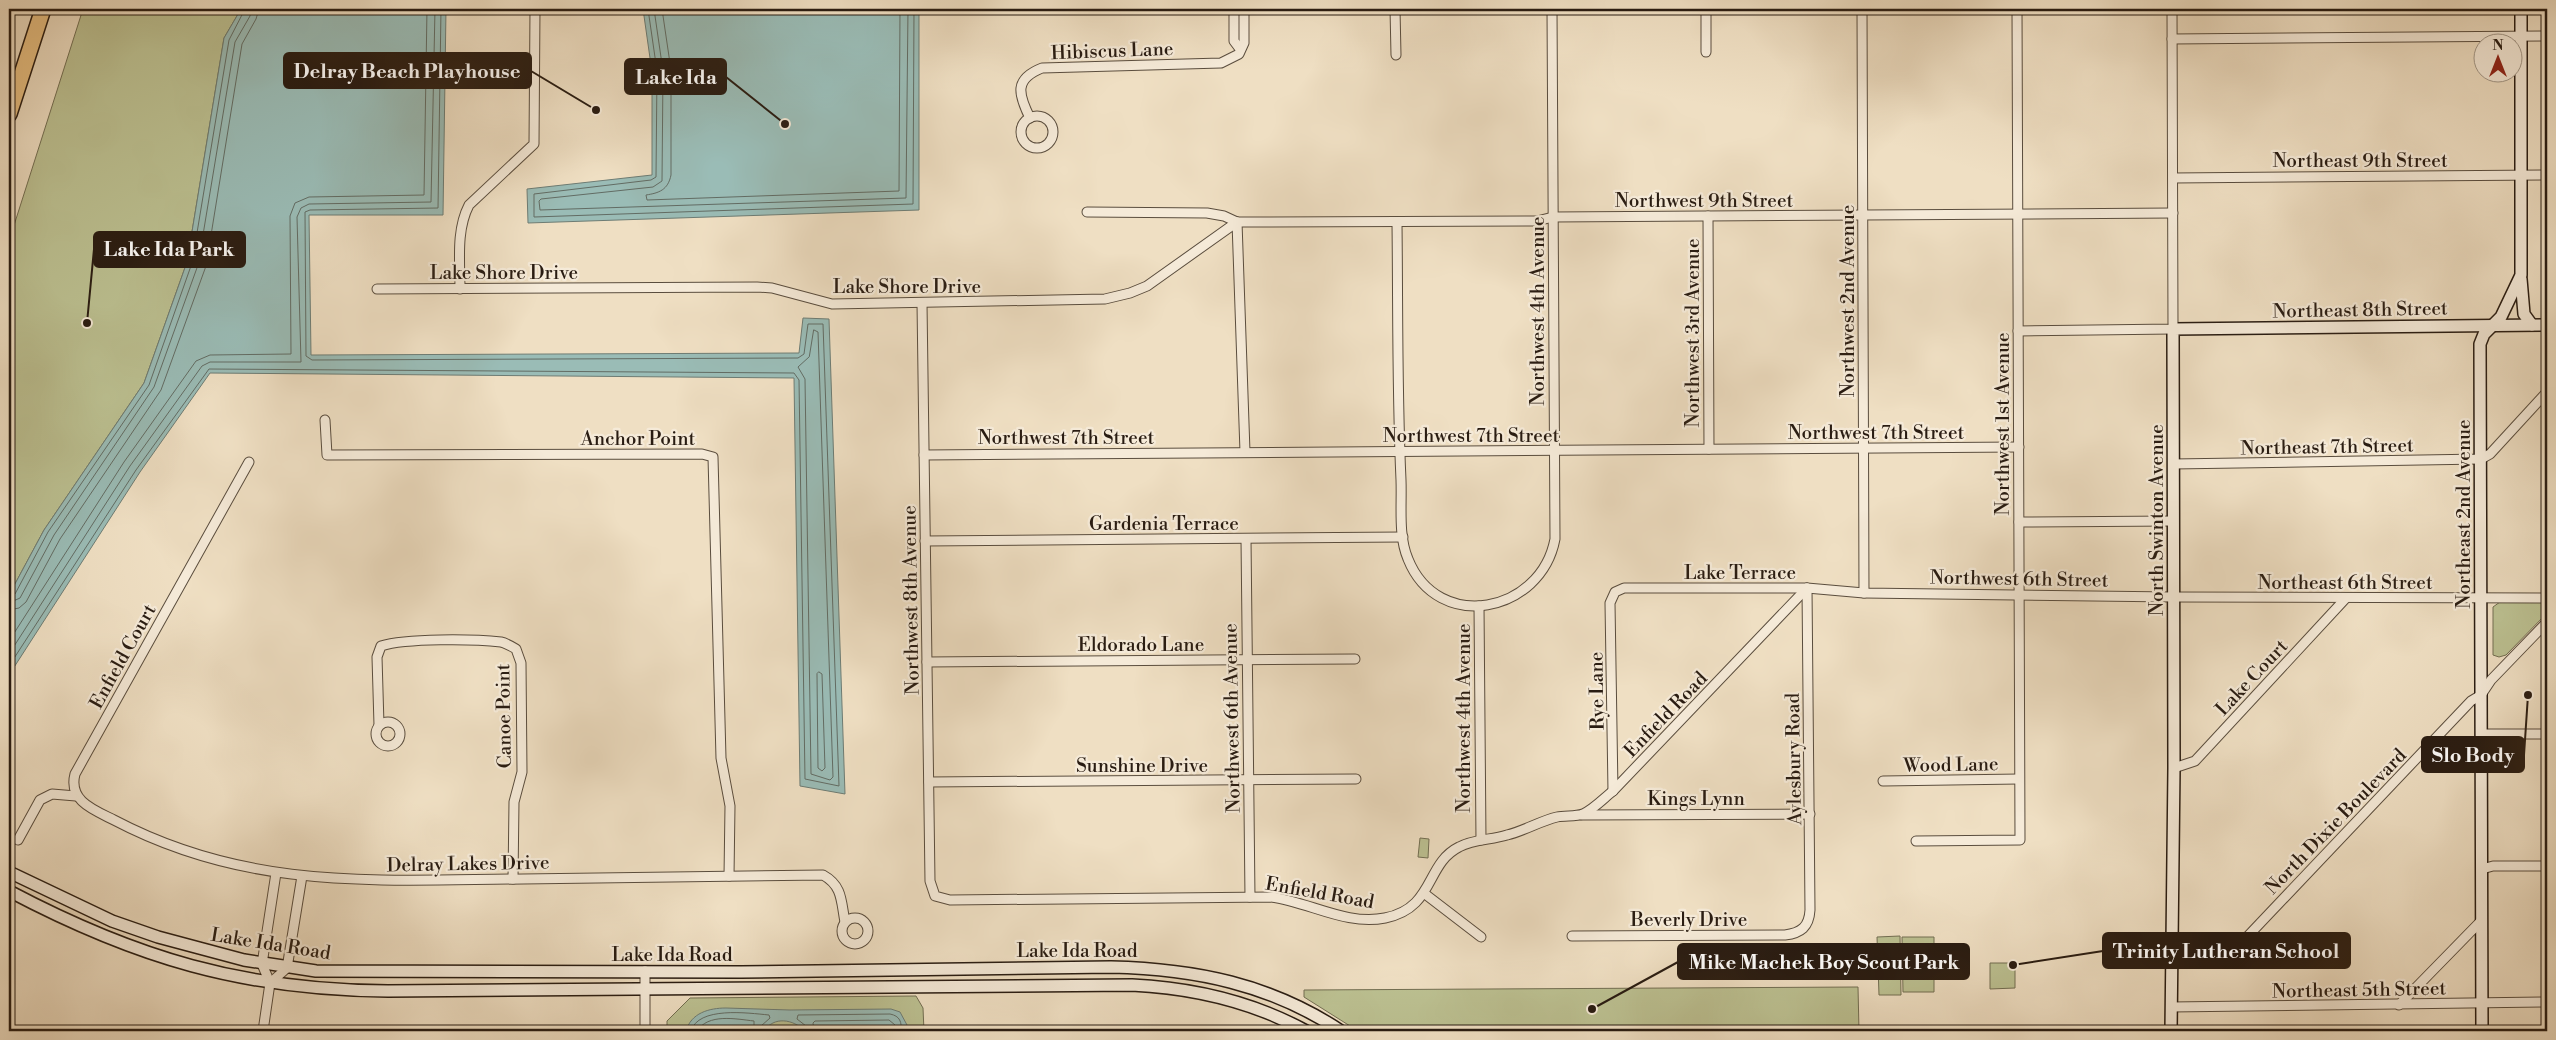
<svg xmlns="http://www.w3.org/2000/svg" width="2556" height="1040" font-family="'Libre Bodoni',serif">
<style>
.green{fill:#bcc192;stroke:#726e52}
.water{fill:#9abcb6;stroke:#6d7c74}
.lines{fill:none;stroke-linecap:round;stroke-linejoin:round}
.shore{stroke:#626c64;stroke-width:1}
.street-casing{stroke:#5a4d3e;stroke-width:11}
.secondary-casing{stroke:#291c12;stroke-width:14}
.highway-casing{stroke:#291c12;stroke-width:18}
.street{stroke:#f5ead8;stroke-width:9}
.secondary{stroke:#f5ead8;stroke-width:11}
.highway{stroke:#e8c082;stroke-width:15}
.labels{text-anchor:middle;stroke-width:4.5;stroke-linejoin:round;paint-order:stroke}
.street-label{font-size:19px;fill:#291c12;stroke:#f5ead8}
.leader{fill:none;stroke:#291c12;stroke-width:2}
.callout-dot{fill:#291c12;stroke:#f5ead8;stroke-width:2}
.callout{fill:#291c12;stroke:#291c12;stroke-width:2}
.callout-label{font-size:20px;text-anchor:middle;font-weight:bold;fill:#fff}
</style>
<rect width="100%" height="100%" fill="#efdfc3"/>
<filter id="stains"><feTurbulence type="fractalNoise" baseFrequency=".004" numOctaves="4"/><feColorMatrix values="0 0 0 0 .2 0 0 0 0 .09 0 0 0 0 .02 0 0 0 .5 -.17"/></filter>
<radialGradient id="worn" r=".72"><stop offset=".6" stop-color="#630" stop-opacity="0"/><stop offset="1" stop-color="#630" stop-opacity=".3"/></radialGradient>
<g class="green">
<path d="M83,9H241L224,38L187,262L144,383L44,530L9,595V241Z"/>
<path d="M2500,602H2541L2547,606V613L2506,655L2499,657L2493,655V607Z"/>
<path d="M1420,838L1429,839L1428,858L1418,857Z"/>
<path d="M1900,936L1901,995H1879L1877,937Z"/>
<path d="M1902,937H1934V992H1903Z"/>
<path d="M1990,963H2015V988L1990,989Z"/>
<path d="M1858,987L1859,1031H1358L1304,997V990Z"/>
<path d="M916,996L923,1008L924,1031H667V1021L690,998Z"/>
</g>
<g class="water">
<path d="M241,9H446L443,215H309L311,355L799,353L803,318L829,319L845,794L800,786L794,378L210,373L140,472L9,675V595L44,530L144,383L187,262L224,38Z"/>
<path d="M643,9H919V210L528,223L527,189L652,175V72Z"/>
<path d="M726,1008L790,1010L891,1009L900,1012L907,1025L906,1031H805C793,1019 774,1016 764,1031H686C691,1013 709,1008 726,1008Z"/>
</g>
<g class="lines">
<g class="shore">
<path d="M648,9L657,71L656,177L651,180L534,194V217L913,204L914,9"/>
<path d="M654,9L663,71L662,181L653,187L541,199L539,201L540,210L906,198L908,9"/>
<path d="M662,9L671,70V175C668,190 659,193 646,195L647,200L899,191L900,9"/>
<path d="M814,330L818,332L833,777L830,780L811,774L805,379L798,367L809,357Z"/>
<path d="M9,596L15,594L48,532L149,385L192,263L229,40L245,9"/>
<path d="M9,603L20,598L54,535L154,387L198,265L235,42L250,16L251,9"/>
<path d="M9,610L19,608L26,602L60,539L161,390L206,266L242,44L256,19L259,9"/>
<path d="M9,641L124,462L196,361L210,355L291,354L290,216L295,203L309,197L424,195L427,9"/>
<path d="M9,654L130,466L202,366L210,362H301L297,217L301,208L309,204L431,202L435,9"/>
<path d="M9,666L136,470L209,369L794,373L799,380L805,779L839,786L823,324H808L804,354L798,358L312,360L306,356L305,212L310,210L438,208L441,9"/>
<path d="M819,672L822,674L825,768L822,771L818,768L817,674Z"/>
<path d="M691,1031C698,1006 748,1013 769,1015L770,1018L761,1026L760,1031"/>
<path d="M697,1031C708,1013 736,1019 754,1021V1031"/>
<path d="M808,1031L806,1026L797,1019L798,1015L890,1014C900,1016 902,1022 901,1031"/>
<path d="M814,1031L813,1023L815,1021L889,1020L895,1025V1031"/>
<path d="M822,1031L824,1028L885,1027L887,1031"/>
</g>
<g class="street-casing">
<g id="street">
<path d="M1234,9V41L1240,49"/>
<path d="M1395,9L1396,55"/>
<path d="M1706,9V52"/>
<path d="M1862,9L1864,593"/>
<path d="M2172,39L2547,36"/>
<circle cx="1037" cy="132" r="16"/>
<path d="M1030,118C1018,94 1014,79 1042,68L1221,63L1239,54L1244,43V9"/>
<path d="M2173,178L2547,175"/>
<path d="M1087,212L1207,213L1224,216L1237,222L1537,221L1553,217L2173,213"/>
<path d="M1708,216L1709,449"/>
<path d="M1237,222L1245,452"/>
<path d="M1397,222C1398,308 1397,394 1401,480C1402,505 1398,536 1408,559C1438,634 1541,613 1555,539L1552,9"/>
<path d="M377,289L757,287L772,288L832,304L1105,299L1130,293L1147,286L1237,222"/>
<path d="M460,289C460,261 456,230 469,205L534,144L535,9"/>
<path d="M922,303L930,881L935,896L950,900L1271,897C1309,902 1347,926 1385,918C1435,908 1425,864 1459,847C1474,839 1491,840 1507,835C1524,831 1540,821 1557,817C1565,815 1575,817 1583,814C1594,809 1604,798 1613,791L1807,588"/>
<path d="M2018,331L2173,329L2172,9"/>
<path d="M325,420L327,455L702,454L713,457L721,758L730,806L729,876"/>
<path d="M924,455L2019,447"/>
<path d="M249,462L75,774C68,801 94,810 114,820C249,891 376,880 523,879C623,877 723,876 823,875C843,886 841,902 845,922"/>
<path d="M2173,464L2481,459L2490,454L2547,392"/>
<path d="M2019,522L2173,521"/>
<path d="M1246,539L1250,897"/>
<path d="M925,541L1403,537"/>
<path d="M1479,606L1481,840"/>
<path d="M927,662L1355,659"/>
<circle cx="388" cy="734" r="12"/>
<path d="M379,725L377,657L381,646C406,638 474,639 501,642C506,643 511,646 516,649L521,663L522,772L514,802L513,879"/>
<path d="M2482,734H2547"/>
<path d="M2174,768L2195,761L2346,598"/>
<path d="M1883,781L2019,779"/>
<path d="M929,782L1356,779"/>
<path d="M1613,791L1610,603L1615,592L1624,588H1807L1864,593L2173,597L2547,598"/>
<path d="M1582,815L1810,814"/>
<path d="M18,840L40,800L52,794L76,796"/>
<path d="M1916,841L2020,840L2017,9"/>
<path d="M2482,869L2493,866H2547"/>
<path d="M1425,894L1481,937"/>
<circle cx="855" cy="931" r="13"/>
<path d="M1572,936L1785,935C1801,933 1809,927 1810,910L1807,588"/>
<path d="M2222,944L2247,937L2471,701L2481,695L2491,680L2547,622"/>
<path d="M270,983L287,968L302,876"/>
<path d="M2399,1005L2482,920"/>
<path d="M2171,1007L2547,1002"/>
<path d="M263,1031L270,983L262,964L276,873"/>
<path d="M645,1031V971"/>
</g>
</g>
<g class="secondary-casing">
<g id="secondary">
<path d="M2521,279L2524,314L2532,325"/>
<path d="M9,872L112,921L158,937L244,960L316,971L741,972L1111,967C1195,969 1270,984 1341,1031"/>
<path d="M9,891C136,958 243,990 388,991L1132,985C1194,988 1251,1001 1306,1031"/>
<path d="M2171,1031L2174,768L2173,329L2547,325"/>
<path d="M2482,1031L2480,344L2484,334L2501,317L2521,275V9"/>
</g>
</g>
<g class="highway-casing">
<path id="highway" d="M9,114L43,9"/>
</g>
<use href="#street" class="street"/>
<use href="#secondary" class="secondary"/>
<use href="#highway" class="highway"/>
</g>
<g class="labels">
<g class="street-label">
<text transform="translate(1112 50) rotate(-2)" y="7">Hibiscus Lane</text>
<text x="2360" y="167">Northeast 9th Street</text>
<text x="1704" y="207">Northwest 9th Street</text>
<text x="504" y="279">Lake Shore Drive</text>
<text x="907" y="293">Lake Shore Drive</text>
<text transform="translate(1847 301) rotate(-90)" y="7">Northwest 2nd Avenue</text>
<text transform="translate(2360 309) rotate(-1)" y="7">Northeast 8th Street</text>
<text transform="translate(1537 311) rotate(-90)" y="7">Northwest 4th Avenue</text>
<text transform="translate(1692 333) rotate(-90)" y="7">Northwest 3rd Avenue</text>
<text transform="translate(2002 424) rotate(-90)" y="7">Northwest 1st Avenue</text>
<text x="1876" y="439">Northwest 7th Street</text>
<text x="1471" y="442">Northwest 7th Street</text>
<text x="1066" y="444">Northwest 7th Street</text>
<text x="638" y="445">Anchor Point</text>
<text transform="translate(2327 446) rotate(-1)" y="7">Northeast 7th Street</text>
<text transform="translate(2463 514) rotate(-90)" y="7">Northeast 2nd Avenue</text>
<text transform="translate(2156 520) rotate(-90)" y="7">North Swinton Avenue</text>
<text x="1164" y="530">Gardenia Terrace</text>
<text x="1740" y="579">Lake Terrace</text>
<text transform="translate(2019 578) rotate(1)" y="7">Northwest 6th Street</text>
<text x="2345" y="589">Northeast 6th Street</text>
<text transform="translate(910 600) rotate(-91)" y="7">Northwest 8th Avenue</text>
<text x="1141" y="651">Eldorado Lane</text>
<text transform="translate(122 656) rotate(-61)" y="7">Enfield Court</text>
<text transform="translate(2251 677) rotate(-47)" y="7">Lake Court</text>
<text transform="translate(1596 691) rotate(-91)" y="7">Rye Lane</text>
<text transform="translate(1665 714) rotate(-46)" y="7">Enfield Road</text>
<text transform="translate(503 716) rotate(-91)" y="7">Canoe Point</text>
<text transform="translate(1231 718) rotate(-91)" y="7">Northwest 6th Avenue</text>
<text transform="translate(1463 718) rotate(-90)" y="7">Northwest 4th Avenue</text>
<text transform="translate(1793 759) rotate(-91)" y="7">Aylesbury Road</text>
<text transform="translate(1951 764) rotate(-1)" y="7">Wood Lane</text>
<text x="1142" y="772">Sunshine Drive</text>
<text x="1696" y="805">Kings Lynn</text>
<text transform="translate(2335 821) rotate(-46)" y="7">North Dixie Boulevard</text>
<text transform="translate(468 863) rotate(-1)" y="7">Delray Lakes Drive</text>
<text transform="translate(1320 892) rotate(10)" y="7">Enfield Road</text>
<text x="1689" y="926">Beverly Drive</text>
<text transform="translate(271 943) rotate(9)" y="7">Lake Ida Road</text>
<text x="1077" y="957">Lake Ida Road</text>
<text x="672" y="961">Lake Ida Road</text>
<text transform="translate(2359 989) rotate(-1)" y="7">Northeast 5th Street</text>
</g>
</g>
<path class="leader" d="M596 110L531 71M785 124L726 77M87 323L94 249M2528 695L2524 755M2013 965L2103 951M1592 1009L1678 962"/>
<g class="callout-dot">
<circle cx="596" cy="110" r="5"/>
<circle cx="785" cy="124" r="5"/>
<circle cx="87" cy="323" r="5"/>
<circle cx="2528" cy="695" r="5"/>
<circle cx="2013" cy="965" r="5"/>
<circle cx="1592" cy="1009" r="5"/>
</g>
<g class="callout">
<rect x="284" y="53" width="247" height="35" rx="5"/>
<rect x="625" y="59" width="101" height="35" rx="5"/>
<rect x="94" y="232" width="151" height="35" rx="5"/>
<rect x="2422" y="737" width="102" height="35" rx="5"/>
<rect x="2103" y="933" width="247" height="35" rx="5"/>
<rect x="1678" y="944" width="291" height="35" rx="5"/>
</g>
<g class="callout-label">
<text x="407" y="78">Delray Beach Playhouse</text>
<text x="676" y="84">Lake Ida</text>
<text x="169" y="256">Lake Ida Park</text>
<text x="2473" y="762">Slo Body</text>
<text x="2226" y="958">Trinity Lutheran School</text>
<text x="1824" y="969">Mike Machek Boy Scout Park</text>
</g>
<rect width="2556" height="1040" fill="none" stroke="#efdfc3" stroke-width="30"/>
<rect x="10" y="10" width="2536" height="1020" fill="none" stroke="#291c12" stroke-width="2.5"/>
<rect x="15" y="15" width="2526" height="1010" fill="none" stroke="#291c12"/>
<g transform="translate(2498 58)"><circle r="24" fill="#f5ead8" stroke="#a39889"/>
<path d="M0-4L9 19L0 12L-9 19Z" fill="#8f2418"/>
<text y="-8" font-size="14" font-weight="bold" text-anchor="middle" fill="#291c12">N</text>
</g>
<rect width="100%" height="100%" filter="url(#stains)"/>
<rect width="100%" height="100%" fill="url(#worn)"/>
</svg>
